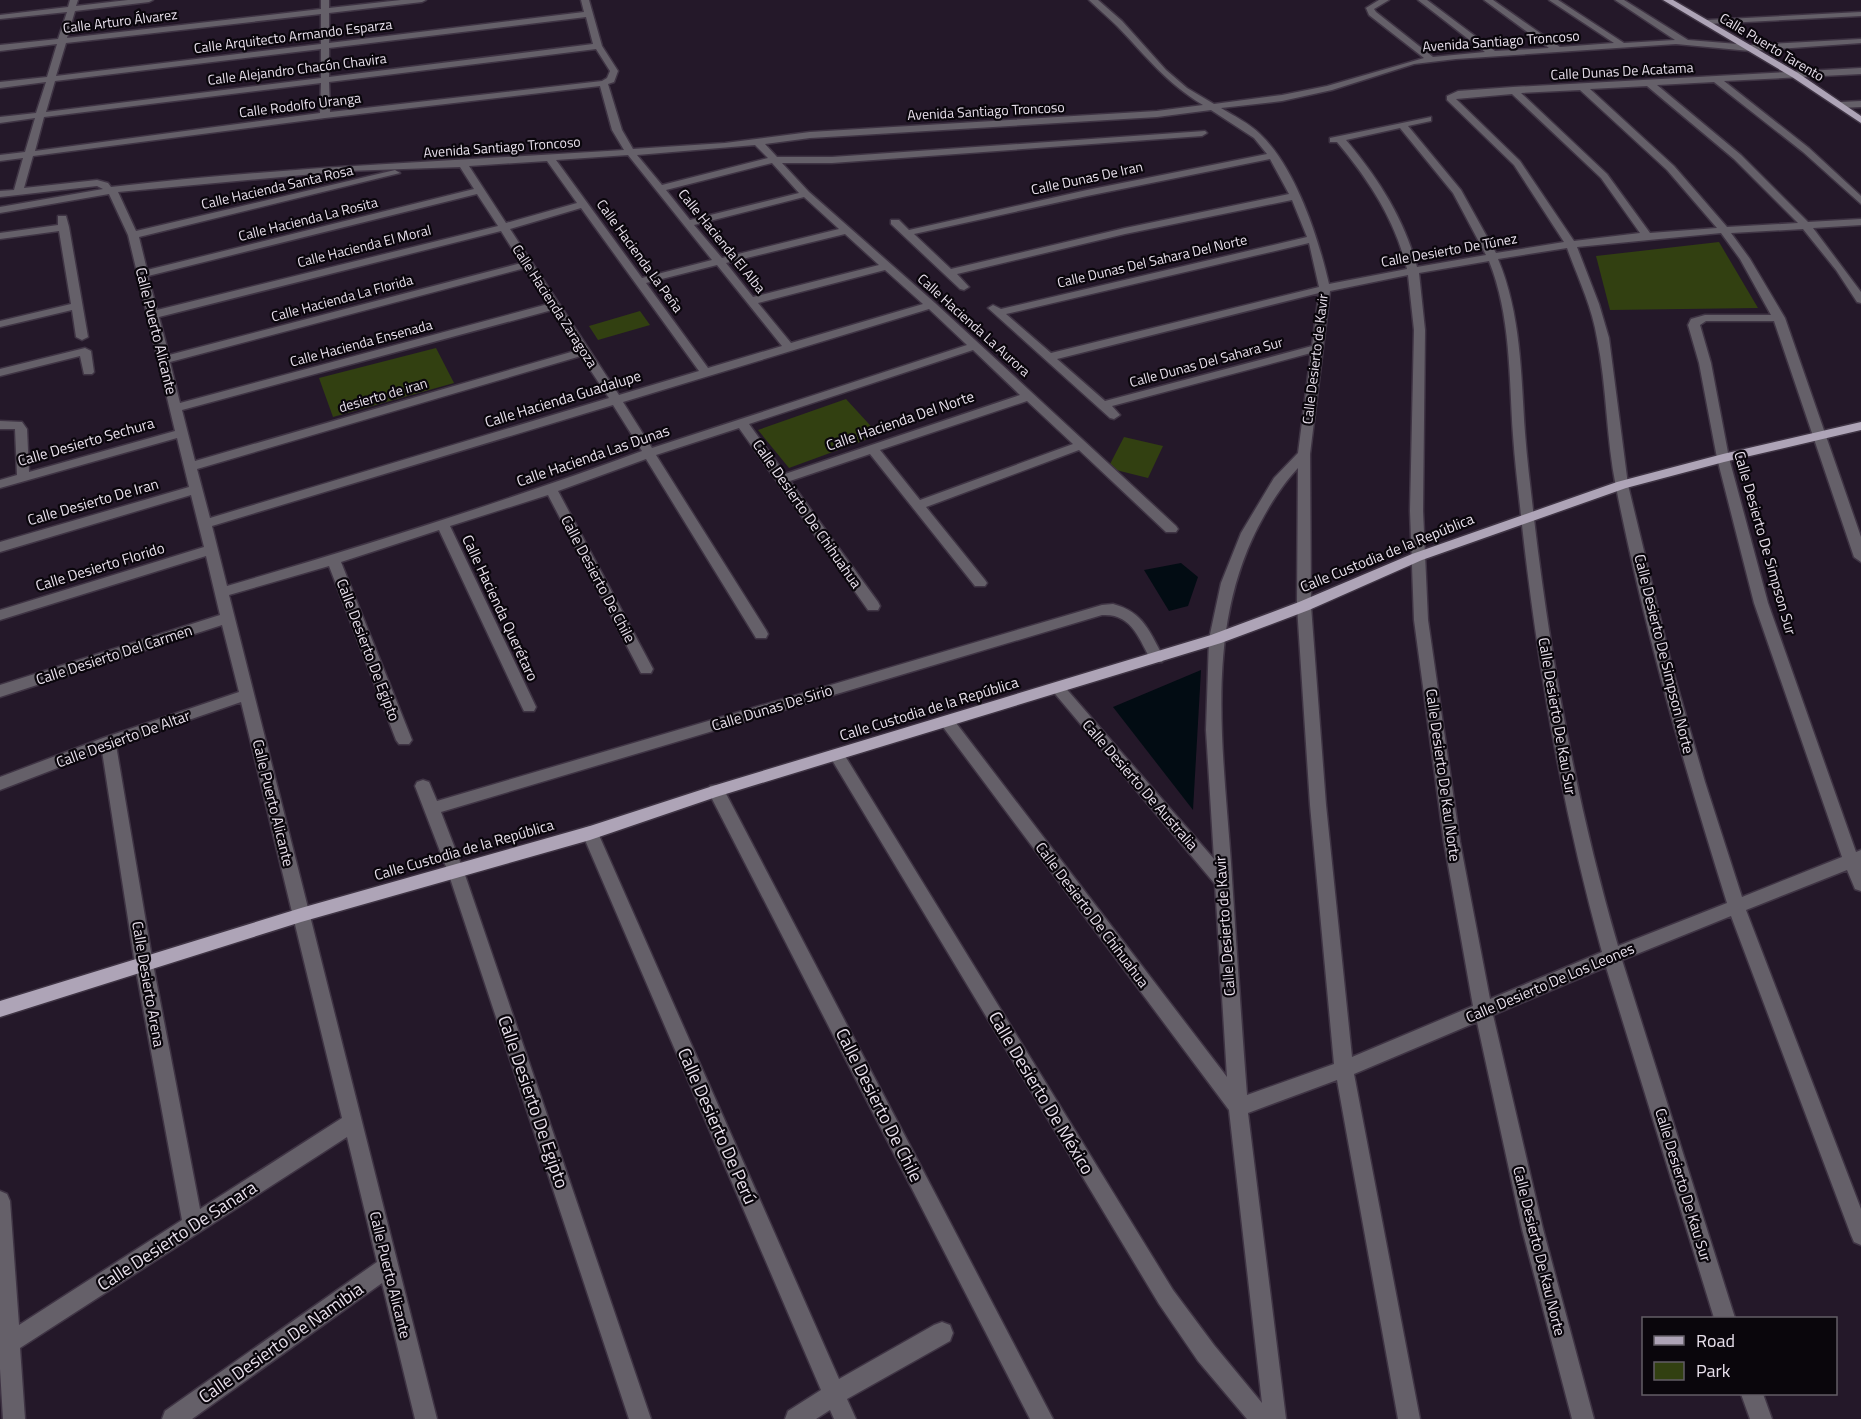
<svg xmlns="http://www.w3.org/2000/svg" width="1861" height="1419" font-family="'Titillium Web',sans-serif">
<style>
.green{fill:#324011}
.water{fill:#020c13}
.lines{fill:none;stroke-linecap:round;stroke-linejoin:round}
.minor-casing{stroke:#3f3444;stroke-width:3}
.major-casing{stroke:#3f3444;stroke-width:3}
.minor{fill:#656069;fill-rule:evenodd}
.major{fill:#aea4b7;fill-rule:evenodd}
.labels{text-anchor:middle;stroke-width:4.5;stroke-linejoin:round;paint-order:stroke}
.far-street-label{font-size:14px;fill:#e8e0ec;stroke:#0a060c}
.street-label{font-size:15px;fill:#e8e0ec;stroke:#0a060c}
.near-street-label{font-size:18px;fill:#e8e0ec;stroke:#0a060c}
</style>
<rect width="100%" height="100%" fill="#241829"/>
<g class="green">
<path d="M1719,242L1758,308L1610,310L1596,256Z"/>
<path d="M640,311L650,325L598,340L589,326Z"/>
<path d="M436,348L454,383L333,417L319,378Z"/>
<path d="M846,399L879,435L789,468L758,430Z"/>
<path d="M1124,437L1163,446L1148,478L1108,468Z"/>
</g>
<g class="water">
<path d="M1181,563L1198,577L1188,606L1169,611L1144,570Z"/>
<path d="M1201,670L1193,810L1113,707Z"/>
</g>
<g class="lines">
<g class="minor-casing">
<g id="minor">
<path d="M70,0H78L76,6L128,0H153L149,2L75,11L67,38L321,9V0H329V8L401,0H426L422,2L329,13V43L584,12L581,0H589L602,46L618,71L614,82L608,84L622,130L633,149L725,143L810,132L1157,111L1203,105C1165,82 1147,57 1117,26C1108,17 1098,9 1089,0H1098L1122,21L1166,70L1187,88L1214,104L1282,95L1327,86L1424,58L1369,15L1366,8L1379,0H1389L1374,9L1376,12L1433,57L1485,52L1418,0H1427L1495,51L1549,48L1484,0H1493L1560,47L1614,43L1549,0H1558L1624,43L1675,40L1615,0H1624L1688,40L1750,45L1861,39V43L1750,51L1676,44L1456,59L1414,64L1332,90L1282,101L1221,108C1234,116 1249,123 1260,134C1296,168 1318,237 1329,284L1407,269C1395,220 1369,180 1337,142H1330V138L1431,117V121L1408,126L1461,190L1496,253L1564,242L1514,165L1447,100V96L1458,91L1513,87L1861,68V74L1724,81L1809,148L1861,196V204L1803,152L1714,82L1657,85L1741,155L1808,222L1861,219V225L1813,228L1861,292V303L1857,302L1836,270L1803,229L1731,233L1750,259L1785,318L1861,537V562L1854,557L1774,321H1706L1700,325L1711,363L1729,458L1768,603L1856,852L1861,850V891L1855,889L1847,870L1746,910L1861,1209V1245L1854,1242L1851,1235L1731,916L1622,960L1735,1318H1714L1606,967L1493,1015L1543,1229L1594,1419H1572L1522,1229L1477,1022L1354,1074L1420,1419H1398L1337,1080L1248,1113L1286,1419H1247L1198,1361L1159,1304L829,755L832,751H842L1173,1290L1214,1345L1262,1403L1229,1110L940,723L943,719H953L1227,1077L1215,884L1051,689L1053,685H1063L1214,859L1206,730L1209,639L1221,583L1241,533L1274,478L1298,453L1311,353L1112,406L1120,415L1114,419L1110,418L988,308L993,305L1001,309L1307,237L1292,200L1125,234L957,274L969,287L964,290L960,289L891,224V220H899L909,230L1087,190L1267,154L1254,138L1211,110L1157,117L810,138L765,144L777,157H832L1205,131L1207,133L1202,136L832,163H782L809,192L935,303L1176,526L1178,529L1176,532H1166L1079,450L926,507L985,580L987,583L985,586H975L870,454L790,481L878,602L880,606L878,610H868L739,428L656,455L766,630L768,634L766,638H756L646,459L558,491L653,669L651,673H641L548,495L450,526L536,707L534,711H524L522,707L439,530L341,562L412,740L409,744H399L396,740L329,566L229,595L437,1419H415L382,1283L192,1419H162L165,1411L377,1262L347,1137L20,1348L25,1419H3L0,1369V1191L7,1194L10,1201L19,1325L182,1220L135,964L102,751L0,790V777L103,738L239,692L222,625L0,697V685L220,615L206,556L0,620V610L204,547L191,495L0,552V542L189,487L177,438L0,488V480L17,475L15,429H0V421L22,422L27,429L29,472L175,431L128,235L109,194L0,213V207L103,189L97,186L0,197V191L14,190L23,158L0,161V155L25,152L35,118L0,123V117L36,113L46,82L0,88V82L47,77L57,44L0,51V45L58,39L67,12L0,19V15L68,7ZM321,14V44L56,76L66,43ZM586,17L593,44L329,77V48ZM321,49V78L46,112L55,81ZM596,49L610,71L607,78L602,81L330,112L329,82ZM321,83L320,113L35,151L44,117ZM600,86L612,130L624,150C453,161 282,167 111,187L108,183L97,180L24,188L33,156L325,118ZM1647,86L1734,159L1798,223L1727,227L1674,166L1590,89ZM1580,90L1667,170L1717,228L1650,233L1607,174L1521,93ZM1512,94L1601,178L1640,233L1574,241L1520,161L1456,99ZM1400,128L1453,193L1486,255L1417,267C1404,218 1378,178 1346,140ZM755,145L768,158L662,185L637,155ZM628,155L712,260L642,278L556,160ZM1270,159L1289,194L1125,228L951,269L914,234L1087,196ZM547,161L577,203L506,223L469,166ZM772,163L799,193L690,220L666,190ZM460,167L474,189L147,270L139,237L400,173L395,170L136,231L118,192L347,171ZM477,194L498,226L157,310L148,276ZM804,197L839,229L722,258L694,225ZM581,208L699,371L619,395L510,229ZM501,231L521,263L169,355L159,317ZM1721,233L1740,259L1771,315H1705L1691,319L1688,325L1699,363L1717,458L1754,603L1842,857L1742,897L1705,782L1673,671L1628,485L1609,338L1599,304L1577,247ZM845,234L879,265L753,297L726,263ZM1309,243L1319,287L1051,353L1006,314ZM1567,248C1578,278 1592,307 1597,338C1607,387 1606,438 1616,487C1644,628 1684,766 1727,903L1618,946C1577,806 1551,663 1534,519C1531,490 1527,462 1525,433C1521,374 1521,314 1498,259ZM1489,261C1511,316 1509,376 1513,435C1515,465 1519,495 1522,525C1538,670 1563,812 1602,952L1490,999L1460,842L1428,620L1423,511L1425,330L1419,273ZM717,265L782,346L708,368L646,283ZM525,268L548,304L180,403L170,362ZM885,270L923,304L791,343L758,303ZM1408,275L1414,330L1410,511L1414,620L1444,842L1473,1006L1352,1057L1326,805L1311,606L1310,454L1330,291ZM1319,293L1312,346L1105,401L1057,359ZM929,309L967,345L652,448L623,402ZM552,310L578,350L195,461L182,410ZM973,350L1020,395L785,474L749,424ZM581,356L609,398L210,518L197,469ZM1027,401L1073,444L920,500L880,450ZM613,405L642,451C504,502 367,545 227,586L212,526ZM1298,468L1297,606L1310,805L1334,1064L1247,1095C1241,1018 1236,940 1231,863C1223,746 1203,623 1264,516C1274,498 1284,483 1298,468ZM241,702L342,1118L200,1209L153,964L116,745Z"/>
<path d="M1861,12V16L1707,24L1703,22L1707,20Z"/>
<path d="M1861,101V107L1841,108L1837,105L1841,102Z"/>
<path d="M58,216H66L69,227L88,337L82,340L76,337L72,310L0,327V321L71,304L59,231L0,239V233L58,225Z"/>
<path d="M85,348L91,351L94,372L92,374H84L80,356L0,376V369Z"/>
<path d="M1113,604C1144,612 1150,633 1164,658L1162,662H1152C1139,639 1132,613 1102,615L441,812L464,872L651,1419H629L448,872L415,786L417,782L423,780L429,782L437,801L1102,605Z"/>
<path d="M716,785L722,786L1053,1419H1030L708,791L710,786Z"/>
<path d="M590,826L596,828L598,833L839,1379L934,1325L942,1322L950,1325L953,1333L950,1341L847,1399L856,1419H834L830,1410L816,1419H785L788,1411L821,1390L582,833L584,828Z"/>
<path d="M1741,1394H1763L1772,1419H1750Z"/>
</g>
</g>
<g class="major-casing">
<g id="major">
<path d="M1663,0H1673L1798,73L1861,116V123L1792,77Z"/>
<path d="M1861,422V430L1724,462L1626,488L1422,560L1309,610L1221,643L716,797L590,840L301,922L0,1017V1001L301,908L590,826L716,785L1211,635L1299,602L1412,554L1617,482L1723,454Z"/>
</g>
</g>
<use href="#minor" class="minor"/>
<use href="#major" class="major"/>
</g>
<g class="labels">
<g class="far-street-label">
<text transform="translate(120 21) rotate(-7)" y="5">Calle Arturo Álvarez</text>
<text transform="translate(293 36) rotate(-7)" y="5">Calle Arquitecto Armando Esparza</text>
<text transform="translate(1501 41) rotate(-4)" y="5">Avenida Santiago Troncoso</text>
<text transform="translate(1772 47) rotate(31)" y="5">Calle Puerto Tarento</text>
<text transform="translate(297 69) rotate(-7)" y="5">Calle Alejandro Chacón Chavira</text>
<text transform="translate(1622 71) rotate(-3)" y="5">Calle Dunas De Acatama</text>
<text transform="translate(300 105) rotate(-7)" y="5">Calle Rodolfo Uranga</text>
<text transform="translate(986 111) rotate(-3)" y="5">Avenida Santiago Troncoso</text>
<text transform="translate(502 147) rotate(-4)" y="5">Avenida Santiago Troncoso</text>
<text transform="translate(1087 178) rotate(-12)" y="5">Calle Dunas De Iran</text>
<text transform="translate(277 187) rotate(-13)" y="5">Calle Hacienda Santa Rosa</text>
<text transform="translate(308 219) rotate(-14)" y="5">Calle Hacienda La Rosita</text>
<text transform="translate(722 241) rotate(51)" y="5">Calle Hacienda El Alba</text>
<text transform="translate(364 246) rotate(-14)" y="5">Calle Hacienda El Moral</text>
<text transform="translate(1449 250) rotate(-10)" y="5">Calle Desierto De Túnez</text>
<text transform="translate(640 256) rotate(54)" y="5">Calle Hacienda La Peña</text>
<text transform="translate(1152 261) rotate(-13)" y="5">Calle Dunas Del Sahara Del Norte</text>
<text transform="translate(342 298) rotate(-15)" y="5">Calle Hacienda La Florida</text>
<text transform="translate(555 306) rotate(57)" y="5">Calle Hacienda Zaragoza</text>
<text transform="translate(974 325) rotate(42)" y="5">Calle Hacienda La Aurora</text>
<text transform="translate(361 343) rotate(-15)" y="5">Calle Hacienda Ensenada</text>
<text transform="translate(1315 359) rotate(-83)" y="5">Calle Desierto de Kavir</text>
<text transform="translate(1206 362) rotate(-15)" y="5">Calle Dunas Del Sahara Sur</text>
<text transform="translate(383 395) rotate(-16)" y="5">desierto de iran</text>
</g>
<g class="street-label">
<text transform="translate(156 331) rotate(76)" y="5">Calle Puerto Alicante</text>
<text transform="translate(563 399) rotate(-17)" y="5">Calle Hacienda Guadalupe</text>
<text transform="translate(900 421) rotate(-19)" y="5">Calle Hacienda Del Norte</text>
<text transform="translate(86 442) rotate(-16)" y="5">Calle Desierto Sechura</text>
<text transform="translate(593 456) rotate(-19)" y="5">Calle Hacienda Las Dunas</text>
<text transform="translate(93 502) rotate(-16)" y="5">Calle Desierto De Iran</text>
<text transform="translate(807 514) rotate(55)" y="5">Calle Desierto De Chihuahua</text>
<text transform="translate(1765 543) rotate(74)" y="5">Calle Desierto De Simpson Sur</text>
<text transform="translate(1387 553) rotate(-22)" y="5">Calle Custodia de la República</text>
<text transform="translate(100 567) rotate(-17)" y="5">Calle Desierto Florido</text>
<text transform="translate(598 579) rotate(62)" y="5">Calle Desierto De Chile</text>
<text transform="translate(500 608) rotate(65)" y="5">Calle Hacienda Querétaro</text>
<text transform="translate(368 650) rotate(69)" y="5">Calle Desierto De Egipto</text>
<text transform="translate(1664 654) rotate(76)" y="5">Calle Desierto De Simpson Norte</text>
<text transform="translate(114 655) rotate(-18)" y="5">Calle Desierto Del Carmen</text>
<text transform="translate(772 708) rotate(-17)" y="5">Calle Dunas De Sirio</text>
<text transform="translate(929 709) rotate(-17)" y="5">Calle Custodia de la República</text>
<text transform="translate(1557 716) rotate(80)" y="5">Calle Desierto De Kau Sur</text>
<text transform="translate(123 739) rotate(-20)" y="5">Calle Desierto De Altar</text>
<text transform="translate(1443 775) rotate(82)" y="5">Calle Desierto De Kau Norte</text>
<text transform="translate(1140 785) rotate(49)" y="5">Calle Desierto De Australia</text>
<text transform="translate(273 803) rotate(76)" y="5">Calle Puerto Alicante</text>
<text transform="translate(464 850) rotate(-16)" y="5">Calle Custodia de la República</text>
<text transform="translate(1092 915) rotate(53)" y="5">Calle Desierto De Chihuahua</text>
<text transform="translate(1225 926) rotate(-94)" y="5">Calle Desierto de Kavir</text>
<text transform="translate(1550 983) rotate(-23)" y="5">Calle Desierto De Los Leones</text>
<text transform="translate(148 984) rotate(80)" y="5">Calle Desierto Arena</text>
<text transform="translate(1683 1185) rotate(73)" y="5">Calle Desierto De Kau Sur</text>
<text transform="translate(1539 1251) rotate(76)" y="5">Calle Desierto De Kau Norte</text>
<text transform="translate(390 1275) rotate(76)" y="5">Calle Puerto Alicante</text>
</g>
<g class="near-street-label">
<text transform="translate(1041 1093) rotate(59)" y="6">Calle Desierto De México</text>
<text transform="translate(533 1102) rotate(71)" y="6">Calle Desierto De Egipto</text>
<text transform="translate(879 1105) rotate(63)" y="6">Calle Desierto De Chile</text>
<text transform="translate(717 1126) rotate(66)" y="6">Calle Desierto De Perú</text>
<text transform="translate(177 1236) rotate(-33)" y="6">Calle Desierto De Sanara</text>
<text transform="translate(281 1343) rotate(-35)" y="6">Calle Desierto De Namibia</text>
</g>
</g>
<rect x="1642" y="1317" width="195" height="78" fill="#0a060c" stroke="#635d66" stroke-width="1.5"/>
<rect x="1654" y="1336" width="30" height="9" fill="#aea4b7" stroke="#635d66" stroke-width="1.5"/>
<text x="1696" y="1347" font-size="18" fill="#e8e0ec">Road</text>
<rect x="1654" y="1362" width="30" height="18" fill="#324011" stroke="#635d66" stroke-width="1.5"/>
<text x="1696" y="1377" font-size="18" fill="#e8e0ec">Park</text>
</svg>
